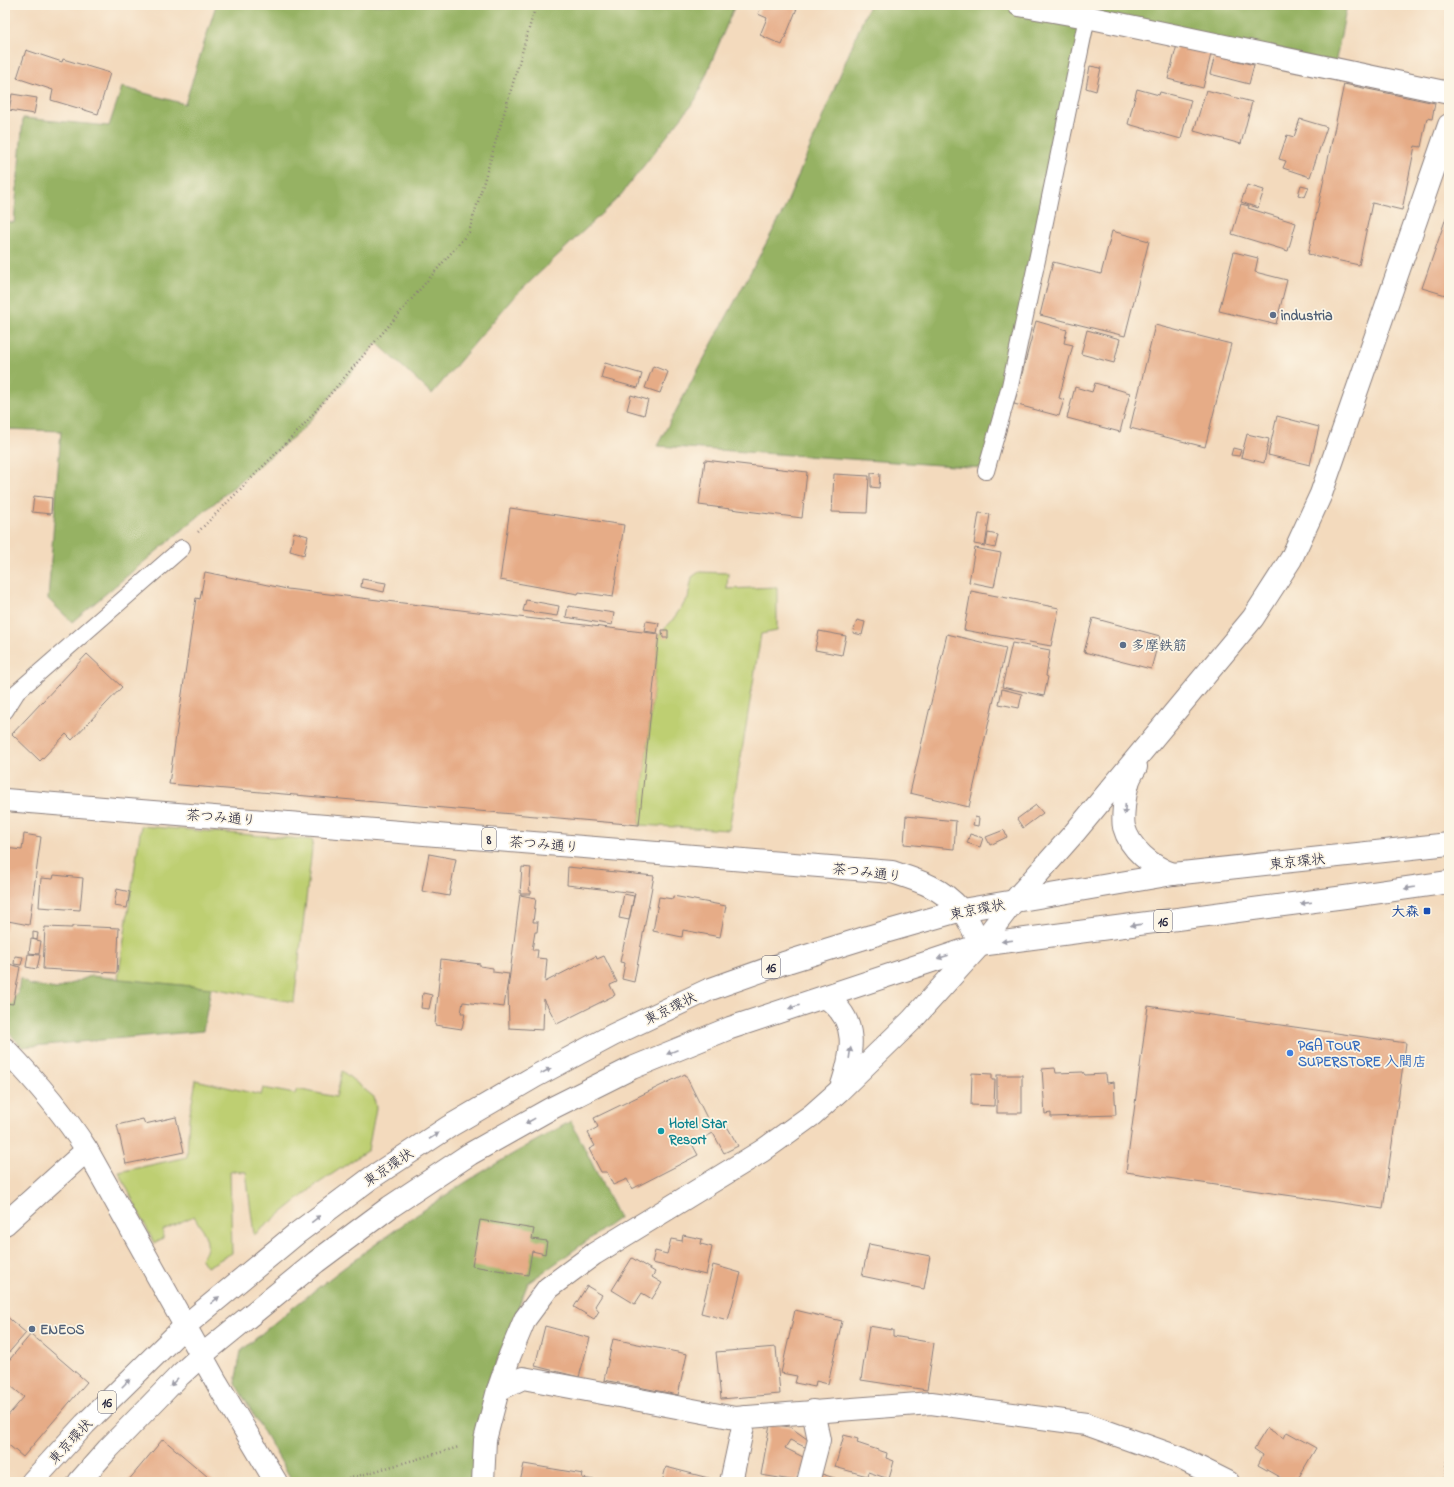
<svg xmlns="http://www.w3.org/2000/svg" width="1454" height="1487" font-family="'Indie Flower','Klee One',sans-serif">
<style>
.green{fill:#becf72;stroke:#707856}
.forest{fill:#96b264;stroke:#5c6a50}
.building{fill:#e6ac87}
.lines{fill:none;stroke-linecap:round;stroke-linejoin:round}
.service-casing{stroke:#8a7e7c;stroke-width:18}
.minor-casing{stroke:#8a7e7c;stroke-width:24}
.tertiary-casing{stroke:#8a7e7c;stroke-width:24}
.primary-casing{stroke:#8a7e7c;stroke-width:24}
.trunk-casing{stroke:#8a7e7c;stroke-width:24}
.path{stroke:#8a7e7c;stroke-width:2.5;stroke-dasharray:1 3;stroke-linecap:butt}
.service{stroke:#fff;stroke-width:16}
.minor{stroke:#fff;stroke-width:22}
.tertiary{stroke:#fff;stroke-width:22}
.primary{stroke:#fff;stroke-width:22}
.trunk{stroke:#fff;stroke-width:22}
.oneway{fill:#9c9ca7}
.service-dot{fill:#5c6f8a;stroke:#fcf5e5;stroke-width:1.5}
.transit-dot{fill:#1a4fb4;stroke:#fcf5e5;stroke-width:1.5}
.shop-dot{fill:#3f7fe0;stroke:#fcf5e5;stroke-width:1.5}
.culture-dot{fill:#0f9aa8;stroke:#fcf5e5;stroke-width:1.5}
.labels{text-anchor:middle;stroke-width:3.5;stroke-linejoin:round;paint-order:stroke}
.shield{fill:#fcf5e5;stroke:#63616e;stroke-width:1}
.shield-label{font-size:13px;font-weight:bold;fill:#22223b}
.service-label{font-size:14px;font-weight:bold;fill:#4e5e75;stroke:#fcf5e5;text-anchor:start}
.street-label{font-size:14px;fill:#22223b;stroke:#fcf5e5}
.transit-label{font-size:14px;font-weight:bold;fill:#164399;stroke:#fcf5e5;text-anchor:end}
.shop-label{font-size:14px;font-weight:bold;fill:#366cbe;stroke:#fcf5e5;text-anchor:start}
.culture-label{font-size:14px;font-weight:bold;fill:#0d838f;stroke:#fcf5e5;text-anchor:start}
</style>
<rect width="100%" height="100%" fill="#fcf5e5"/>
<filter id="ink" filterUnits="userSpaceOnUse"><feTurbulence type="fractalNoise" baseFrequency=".025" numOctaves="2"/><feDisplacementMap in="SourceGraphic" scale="8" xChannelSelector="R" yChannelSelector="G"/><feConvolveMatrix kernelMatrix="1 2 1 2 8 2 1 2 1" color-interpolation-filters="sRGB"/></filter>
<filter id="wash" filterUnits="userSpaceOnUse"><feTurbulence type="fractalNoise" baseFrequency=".012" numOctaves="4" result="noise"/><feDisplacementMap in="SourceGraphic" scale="16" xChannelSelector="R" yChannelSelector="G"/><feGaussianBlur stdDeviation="0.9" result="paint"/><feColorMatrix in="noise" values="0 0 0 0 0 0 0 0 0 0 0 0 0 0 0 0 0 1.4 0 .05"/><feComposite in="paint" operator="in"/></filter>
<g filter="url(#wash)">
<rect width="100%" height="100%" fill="#f3dabd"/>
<g class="green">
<path d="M699,572L728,573L727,589L777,587V631L761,634L729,830L639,825L659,634L671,622L688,598L692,577Z"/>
<path d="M141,826L313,840L294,1002L211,988L118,979Z"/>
<path d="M342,1071L374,1097L376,1108L368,1150L316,1185L254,1235L246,1172L230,1171L232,1253L207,1267L201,1258C215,1245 202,1230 194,1216L163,1230V1238L154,1243L119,1172L187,1157L189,1118L196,1080L261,1095L263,1088L295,1094L297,1089L336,1097Z"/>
</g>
<g class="forest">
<path d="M216,5H735L696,99L620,196L512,299L432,394L377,343L303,429L72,622L48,599L61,431L5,429V221L14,223L23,118L109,126L122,87L185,104Z"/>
<path d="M869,5H1347L1333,74L1093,21L984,468L657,446L784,210Z"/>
<path d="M91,976L211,988L203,1031L22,1047L5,1028V1004L18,994L20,978L30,985L57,989Z"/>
<path d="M571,1121L619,1218L528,1283L488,1384L475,1482H293L235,1383L241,1351C306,1295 374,1243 446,1195C486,1168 529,1145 571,1121Z"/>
</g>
<g id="blocks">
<g class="building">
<path d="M762,5L798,6L782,45L760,35L767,18L758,14Z"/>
<path d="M1177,45L1211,54L1203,88L1168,79Z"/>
<path d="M26,50L62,62L63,59L110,73L98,114L51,100L53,90L17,78Z"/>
<path d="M1215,55L1254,65L1249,84L1210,74Z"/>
<path d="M1090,66L1101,68L1096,91L1086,88Z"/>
<path d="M1344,84L1435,103L1432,119L1427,118L1421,147L1415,146L1402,210L1372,203L1359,265L1308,254Z"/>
<path d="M1137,89L1159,95L1160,92L1191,100L1181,139L1128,124Z"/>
<path d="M1206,90L1252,102L1241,144L1194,131Z"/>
<path d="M12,94L37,98L34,114L9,110Z"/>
<path d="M1300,119L1327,127L1310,177L1283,168L1286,161L1279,159L1287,135L1294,137Z"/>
<path d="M1247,185L1264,190L1258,208L1241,202Z"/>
<path d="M1301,185L1309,187L1305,197L1298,195Z"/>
<path d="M1241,204L1249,206L1248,208L1296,223L1288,251L1232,234Z"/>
<path d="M1449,209V296L1422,288Z"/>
<path d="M1112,231L1149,241L1125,336L1040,315L1053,262L1101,274Z"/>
<path d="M1234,252L1258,258L1255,272L1287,280L1276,324L1269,322V323L1219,311Z"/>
<path d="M1036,321L1067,330L1064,343L1073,345L1059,398L1064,400L1059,416L1014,404Z"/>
<path d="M1155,325L1231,344L1205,447L1130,428Z"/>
<path d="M1087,330L1120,339L1114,363L1081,354Z"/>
<path d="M605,363L642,374L638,388L601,378Z"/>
<path d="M653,366L668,372L660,393L645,388Z"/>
<path d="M1095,383L1130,393L1120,432L1067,418L1075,387L1092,392Z"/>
<path d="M631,395L648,400L644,415L627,410Z"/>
<path d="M1277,416L1319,427L1310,465L1268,455Z"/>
<path d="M1247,434L1269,439L1264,463L1241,457Z"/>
<path d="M1233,448L1241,450L1239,456L1231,455Z"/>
<path d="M705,460L807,472L802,518L699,505Z"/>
<path d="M871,473L880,474L879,488L871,487Z"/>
<path d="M834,474L869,476L867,513L832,512Z"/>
<path d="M34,496L52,498L51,514L32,512Z"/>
<path d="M510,508L624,525L613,597L579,592L578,594L500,580Z"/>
<path d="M979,513L990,514L985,546L974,544Z"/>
<path d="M294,532L308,536L304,555L290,551Z"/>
<path d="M988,533L998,535L995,548L986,546Z"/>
<path d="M975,548L1001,553L994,587L969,582Z"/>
<path d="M205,572L287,589L659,634L639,825L169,784L196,598L200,599Z"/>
<path d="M362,579L386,583L384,592L361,587Z"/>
<path d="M971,591L1059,608L1051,646L964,630Z"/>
<path d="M526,600L559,606L557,616L523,611Z"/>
<path d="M568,606L614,613L612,625L566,617Z"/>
<path d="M1093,618L1160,636L1151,669L1084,652Z"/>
<path d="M857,620L865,622L862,635L853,633Z"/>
<path d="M646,621L659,623L657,633L644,631Z"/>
<path d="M662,630H668V638H663Z"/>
<path d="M819,631L846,636L842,655L815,650Z"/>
<path d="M947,634L1006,648L969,807L910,793Z"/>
<path d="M1012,643L1050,650L1046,676L1048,677L1044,696L1002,687Z"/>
<path d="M87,654L122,687L72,740L66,734L40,761L12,734Z"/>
<path d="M1002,689L1022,694L1019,708L999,704Z"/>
<path d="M1036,805L1043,813L1023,828L1017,819Z"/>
<path d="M906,816L956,821L954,849L904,844Z"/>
<path d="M975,817L979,818L978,826L973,825Z"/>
<path d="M1004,830L1007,837L990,845L986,837Z"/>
<path d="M24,834L41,837L29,925L8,921L5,932V848L22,850Z"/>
<path d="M970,834L983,838L980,847L967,843Z"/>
<path d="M429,854L456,859L449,896L422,891Z"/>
<path d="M522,867L531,868L529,891H531V894H520Z"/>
<path d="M568,867L654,876L634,982L622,979L625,963L620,962L635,893L567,885Z"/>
<path d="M54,875L83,878L80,910L39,907L41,878L53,879Z"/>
<path d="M117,889L130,892L127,908L114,906Z"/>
<path d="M624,894L634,896L629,920L619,918Z"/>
<path d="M520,895L536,898L533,922H538L537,932H535L532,950H538L537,958L547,959L545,982L596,956L597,959L604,956L617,982L610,985L615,995L557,1024L544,999L543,1030L509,1028L508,989Z"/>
<path d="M673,896L726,906L720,937L683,930L682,937L653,931L659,897L673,899Z"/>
<path d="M72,926L119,928L117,973L43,969L45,927L72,928Z"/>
<path d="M33,932L38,933L37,940L33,939Z"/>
<path d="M31,939L41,941L39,954L29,953Z"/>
<path d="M28,954L40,955L37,969L26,967Z"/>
<path d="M15,956L23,957L21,965L14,964Z"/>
<path d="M441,959L480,964V966L493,968V972L509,974L504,1007L463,1002L461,1013H465L462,1029L435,1025Z"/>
<path d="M5,963L20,967L13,1004L5,1003Z"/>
<path d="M423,993L432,995L429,1009L421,1008Z"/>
<path d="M1148,1006L1406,1043L1383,1209L1126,1172Z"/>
<path d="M1055,1068L1056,1073L1083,1072L1085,1075L1106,1074L1107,1083L1114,1082L1116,1115L1051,1117V1113L1045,1114L1042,1069Z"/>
<path d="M972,1073L992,1074V1080H995L994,1106L971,1105Z"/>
<path d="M685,1074L710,1124L719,1123L728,1128L738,1146L724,1153L713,1133L692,1144L698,1155L632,1189L627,1179L613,1185L607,1172H601L589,1149L595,1146L588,1133L598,1127L594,1118Z"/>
<rect x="997" y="1075" width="25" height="38"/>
<path d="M176,1117L184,1152L126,1164L117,1125L143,1119L145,1124Z"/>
<path d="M480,1220L534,1229L532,1239L547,1241L545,1254L532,1251L528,1275L472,1266Z"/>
<path d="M683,1235L702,1239L701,1244L712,1247L706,1275L652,1263L655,1251L667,1254L671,1239L682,1241Z"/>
<path d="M869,1244L930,1256L924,1289L862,1276Z"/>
<path d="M632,1258L655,1272L652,1277L662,1283L652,1299L642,1293L635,1304L612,1290Z"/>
<path d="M713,1265L741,1273L728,1320L701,1313Z"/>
<path d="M587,1286L602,1295L595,1306L599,1311L594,1319L574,1307Z"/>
<path d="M795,1310L842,1321L828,1384L816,1381L815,1387L795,1383L797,1376L781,1373Z"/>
<path d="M5,1315L26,1333L5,1357Z"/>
<path d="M545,1326L590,1338L579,1377L535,1366Z"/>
<path d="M869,1326L893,1330V1336L934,1343L927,1390L861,1380Z"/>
<path d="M31,1334L87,1382L23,1457L5,1442V1419L24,1397L5,1381V1365Z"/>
<path d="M613,1339L687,1354L678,1395L604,1380Z"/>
<path d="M776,1347L780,1394L721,1399L716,1352Z"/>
<path d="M770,1424L790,1427L807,1439L808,1444L807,1448L790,1440L785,1448L809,1460L797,1481L761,1475Z"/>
<path d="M1267,1428L1284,1438L1287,1432L1316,1448L1296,1482H1288L1258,1465L1263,1455L1254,1449Z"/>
<path d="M844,1435L858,1439L857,1443L887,1453L886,1458L894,1461L889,1479L868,1472L867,1476L835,1467Z"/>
<path d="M163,1439L214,1482H127Z"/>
<path d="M524,1464L583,1474L582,1478L594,1480V1482H520Z"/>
<path d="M666,1467L716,1480L715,1482H662Z"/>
<path d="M822,1474L847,1482H820Z"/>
</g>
</g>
</g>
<g filter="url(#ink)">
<use href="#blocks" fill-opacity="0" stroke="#8a7e7c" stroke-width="1"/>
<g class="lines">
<g class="service-casing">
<g id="service">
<path d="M986,471L1010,386L1040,246L1087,17"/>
<path d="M5,711L17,692L182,548"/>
</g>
</g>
<g class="minor-casing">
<g id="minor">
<path d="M1019,5L1087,17L1449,93"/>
<path d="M5,1224L87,1150"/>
<path d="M498,1390L523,1378L735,1418L931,1403L1086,1424L1178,1457L1228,1482"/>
<path d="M731,1482L745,1417"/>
<path d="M808,1482L819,1440L813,1411"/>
</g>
</g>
<g class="tertiary-casing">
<g id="tertiary">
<path d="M1136,767C1133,772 1129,778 1128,784C1125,793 1122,818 1124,827C1130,849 1152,867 1173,874"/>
<path d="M825,997C860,1020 853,1053 841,1088"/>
<path d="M5,1049C36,1081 63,1112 87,1150L217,1383L276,1482"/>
<path d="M483,1482L485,1440L498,1390L510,1355L525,1319L548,1288L594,1254L762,1151L812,1115L839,1091L912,1020L980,945L1013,902L1075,832L1253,618L1291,559L1321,494L1449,125"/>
</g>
</g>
<g class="primary-casing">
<path id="primary" d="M5,800L892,872C920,881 941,887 961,910C969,919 975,934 980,945"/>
</g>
<g class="trunk-casing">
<g id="trunk">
<path d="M32,1482L85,1424L185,1326L296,1234L371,1178L450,1126L536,1076L613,1035L708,990L784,963L871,936L962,910L1173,874L1449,844"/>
<path d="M79,1482L108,1449L180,1375L202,1355L316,1262L390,1207L470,1154L550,1109L632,1068L730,1028L980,945L1345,897L1449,882"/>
</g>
</g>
<g class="path">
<path d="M198,532L302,427L469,232L536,5"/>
<path d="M337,1482L459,1447"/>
<path d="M1445,1482L1449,1452"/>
</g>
<use href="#service" class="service"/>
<use href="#minor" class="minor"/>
<use href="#tertiary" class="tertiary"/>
<use href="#primary" class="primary"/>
<use href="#trunk" class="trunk"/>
</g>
<defs><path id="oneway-solid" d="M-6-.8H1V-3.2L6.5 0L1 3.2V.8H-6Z"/></defs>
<g class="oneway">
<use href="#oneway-solid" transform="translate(1125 809) rotate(94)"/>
<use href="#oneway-solid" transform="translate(1410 888) rotate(171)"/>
<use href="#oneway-solid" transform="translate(1306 903) rotate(173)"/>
<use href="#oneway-solid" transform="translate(1136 925) rotate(173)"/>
<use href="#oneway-solid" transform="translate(1007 941) rotate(173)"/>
<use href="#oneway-solid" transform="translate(943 957) rotate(162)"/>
<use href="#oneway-solid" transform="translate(794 1007) rotate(162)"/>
<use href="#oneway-solid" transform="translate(672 1052) rotate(158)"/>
<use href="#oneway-solid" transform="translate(850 1053) rotate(-82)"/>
<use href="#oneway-solid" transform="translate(546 1071) rotate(-28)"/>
<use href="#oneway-solid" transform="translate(530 1121) rotate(151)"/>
<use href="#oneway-solid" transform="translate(434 1136) rotate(-33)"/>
<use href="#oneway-solid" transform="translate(316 1219) rotate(-37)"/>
<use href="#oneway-solid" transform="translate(215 1300) rotate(-39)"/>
<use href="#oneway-solid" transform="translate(174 1382) rotate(134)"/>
<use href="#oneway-solid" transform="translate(126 1383) rotate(-45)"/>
</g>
</g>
<g class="service-dot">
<circle cx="1273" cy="315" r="4"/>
<circle cx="1123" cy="645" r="4"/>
<circle cx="32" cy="1329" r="4"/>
</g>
<rect class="transit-dot" x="1423" y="907" width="8" height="8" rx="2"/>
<circle class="shop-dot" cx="1290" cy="1053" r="4"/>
<circle class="culture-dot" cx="661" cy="1131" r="4"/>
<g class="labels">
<g class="shield">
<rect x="482" y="828" width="14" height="22" rx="3"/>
<rect x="1154" y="910" width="18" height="22" rx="3"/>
<rect x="762" y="956" width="18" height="22" rx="3"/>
<rect x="98" y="1391" width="18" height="22" rx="3"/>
</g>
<g class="shield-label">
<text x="489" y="844">8</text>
<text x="1163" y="926">16</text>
<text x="771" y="972">16</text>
<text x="107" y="1407">16</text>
</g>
<g class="service-label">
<text x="1281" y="320">industria</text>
<text x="1131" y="650">多摩鉄筋</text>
<text x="40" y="1334">ENEOS</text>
</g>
<g class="street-label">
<text transform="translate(221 817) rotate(5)" y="5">茶つみ通り</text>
<text transform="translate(544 844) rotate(5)" y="5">茶つみ通り</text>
<text transform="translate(1297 861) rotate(-6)" y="5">東京環状</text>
<text transform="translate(867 872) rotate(7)" y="5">茶つみ通り</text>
<text transform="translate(977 909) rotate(-11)" y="5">東京環状</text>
<text transform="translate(670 1008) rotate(-26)" y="5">東京環状</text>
<text transform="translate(388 1167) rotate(-34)" y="5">東京環状</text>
<text transform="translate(70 1441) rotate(-47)" y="5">東京環状</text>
</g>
<g class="transit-label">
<text x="1419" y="916">大森</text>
</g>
<g class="shop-label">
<text x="1298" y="1050">PGA TOUR<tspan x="1298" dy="16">SUPERSTORE 入間店</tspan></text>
</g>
<g class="culture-label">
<text x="669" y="1128">Hotel Star<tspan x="669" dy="16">Resort</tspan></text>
</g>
</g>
<rect width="1454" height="1487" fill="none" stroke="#fcf5e5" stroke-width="20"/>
</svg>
